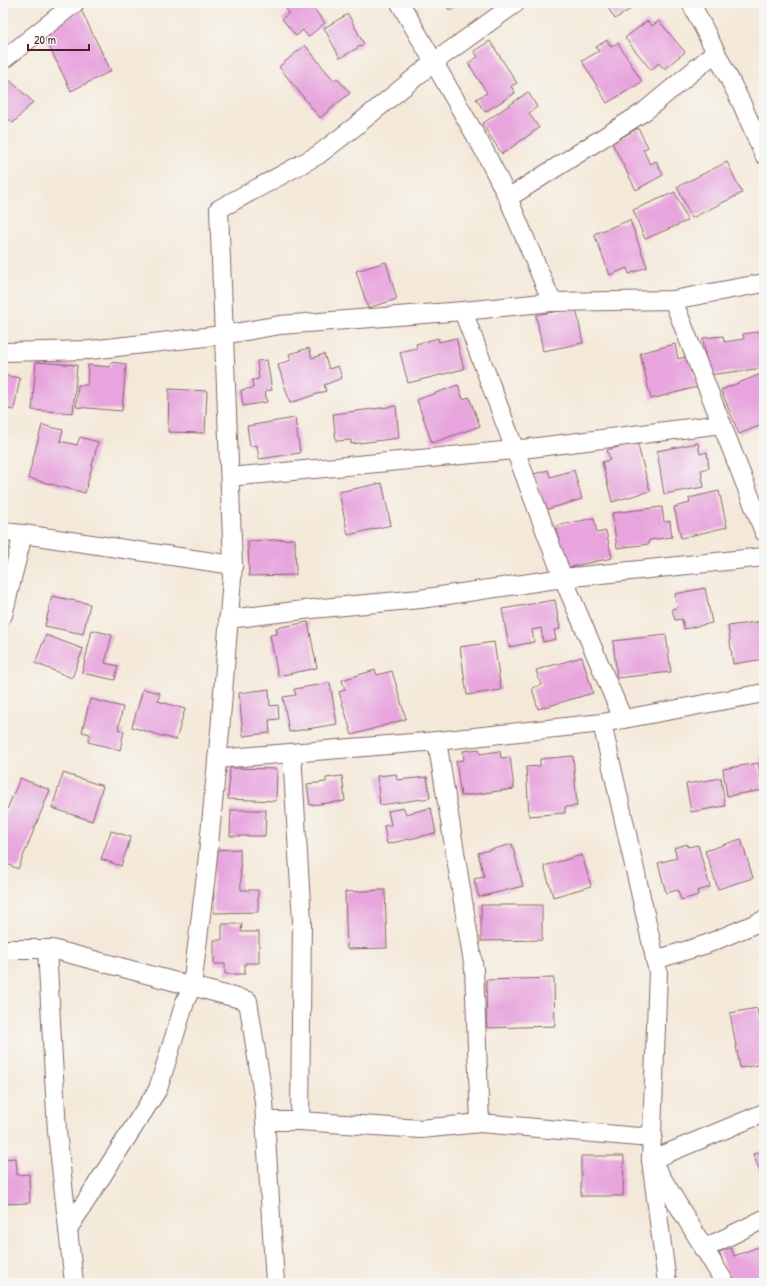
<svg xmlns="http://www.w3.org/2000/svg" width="767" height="1286" font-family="'Patrick Hand',sans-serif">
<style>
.building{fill:#e7a4dd}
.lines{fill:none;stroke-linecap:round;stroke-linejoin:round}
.street-casing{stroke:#866668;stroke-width:20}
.street{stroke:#fff;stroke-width:18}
</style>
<rect width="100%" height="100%" fill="#f6f6f2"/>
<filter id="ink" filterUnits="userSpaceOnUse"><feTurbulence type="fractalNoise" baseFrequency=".025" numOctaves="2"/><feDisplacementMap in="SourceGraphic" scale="8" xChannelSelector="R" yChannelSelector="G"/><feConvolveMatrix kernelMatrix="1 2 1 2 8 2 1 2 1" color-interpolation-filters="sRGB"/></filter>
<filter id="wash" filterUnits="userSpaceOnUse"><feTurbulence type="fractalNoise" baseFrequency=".012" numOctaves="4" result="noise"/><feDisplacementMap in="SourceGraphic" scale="16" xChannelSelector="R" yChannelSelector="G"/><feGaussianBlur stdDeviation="0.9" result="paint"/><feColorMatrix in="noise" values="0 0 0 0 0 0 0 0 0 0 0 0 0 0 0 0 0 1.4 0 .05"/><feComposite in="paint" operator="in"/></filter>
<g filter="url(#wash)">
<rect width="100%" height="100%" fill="#f4e9d9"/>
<g id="blocks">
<g class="building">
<path d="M288,3H321L314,9L325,23L308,37L303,30L296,36L282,19L289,13L284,6Z"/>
<path d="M445,3H462L449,10Z"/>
<path d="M605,3H640L615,19Z"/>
<path d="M81,10L111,71L71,91L41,30Z"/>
<path d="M348,14L364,44L340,58L324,28Z"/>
<path d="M647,21L652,26L659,21L685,52L664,69L659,63L651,70L625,38Z"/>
<path d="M607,40L611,47L618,43L642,82L607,103L582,61L599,51L596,47Z"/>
<path d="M490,41L517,83L511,86L515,93L485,112L476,99L487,93L468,63L478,57L474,51Z"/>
<path d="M305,45L334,81L337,78L350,93L320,118L279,67Z"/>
<path d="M3,74L33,102L13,123L3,114Z"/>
<path d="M528,92L537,107L529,113L539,128L502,154L482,124Z"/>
<path d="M638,128L648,147L643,150L650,164L656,161L663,175L636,190L612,143Z"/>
<path d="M727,162L742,193L692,218L677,187Z"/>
<path d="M675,192L687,221L645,239L633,210Z"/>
<path d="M630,220L647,267L629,274L627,268L610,275L594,234Z"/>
<path d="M386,262L397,299L368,308L356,271Z"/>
<path d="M576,308L583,343L543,351L536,315Z"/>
<path d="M762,331L764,368L708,375L703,338L723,336L724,342L744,339L743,334Z"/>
<path d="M438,338L439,342L456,338L464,369L408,383L400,352L417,348L416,344Z"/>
<path d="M675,344L678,359L689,356L697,387L651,399L640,353Z"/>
<path d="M309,348L312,358L324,354L329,369L338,366L342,378L324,385L326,391L290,403L278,365L291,360L289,354Z"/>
<path d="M267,360L272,390L265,391L267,402L243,406L241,390L253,388L252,380L259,379L257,361Z"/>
<path d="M36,362L77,365L73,413L32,410Z"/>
<path d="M111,362L126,364L122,411L76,407L78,385H87L88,365L110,367Z"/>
<path d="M761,374L764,382V395L760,397L762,404L764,403V424L739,434L721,390Z"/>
<path d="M3,375L20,378L14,410L3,408Z"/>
<path d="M458,385L463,399L469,397L480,426L432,443L417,400Z"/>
<path d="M169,389L207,391L205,433L168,432Z"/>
<path d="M396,406L399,438L351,444V440L336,441L333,414Z"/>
<path d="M295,418L300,453L259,459L257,445L250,446L247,426Z"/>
<path d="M42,425L63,430L60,441L77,445L80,437L98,442L85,493L28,478Z"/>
<path d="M637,442L650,491L612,502L602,462L610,460L607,450Z"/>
<path d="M698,443L700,454L707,452L709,468L701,470L704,487L664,494L657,451Z"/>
<path d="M548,470L550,477L574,470L582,499L545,510L534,474Z"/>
<path d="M382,483L391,525L348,535L339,492Z"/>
<path d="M719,491L727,527L681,538L674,507L690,503L689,498Z"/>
<path d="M662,507L664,522L670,521L672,537L649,540V544L617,548L612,513Z"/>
<path d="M594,518L597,533L606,531L612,558L565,568L556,526Z"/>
<path d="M295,539L296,575L249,576L248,541Z"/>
<path d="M705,588L712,623L684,629L682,619L675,620L672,609L677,608L675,594Z"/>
<path d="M52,596L90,604L83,634L45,626Z"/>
<path d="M555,600L560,629L554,630L556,639L543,642L541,628L532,630L534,642L509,647L502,609Z"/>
<path d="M764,621V659L733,664L728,626Z"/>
<path d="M308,622L317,668L278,676L270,635L277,634L276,628Z"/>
<path d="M92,630L112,635L105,663L118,666L115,680L82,673Z"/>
<path d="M46,635L83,649L72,678L35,663Z"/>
<path d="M666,635L671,672L617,678L613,641Z"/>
<path d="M494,642L501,690L467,695L460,647Z"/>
<path d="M582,657L593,693L538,709L532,688L541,685L536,670Z"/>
<path d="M375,670L377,675L392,671L406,719L352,735L339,692L345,690L342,680Z"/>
<path d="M330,683L337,724L289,732L283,697L296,695L294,689Z"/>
<path d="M143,689L160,693L158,701L185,709L176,740L132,727Z"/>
<path d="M269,689L270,706L278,705L279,719L269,720L270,733L243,736L239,693Z"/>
<path d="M90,699L123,707L118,729L124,731L120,750L88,742L90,734L82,732Z"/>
<path d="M479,749L480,754L500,751L501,758L510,757L514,789L461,796L456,761L464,760L463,751Z"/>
<path d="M573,756L577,806L565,807V813L529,816L526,767L540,766V759Z"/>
<path d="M764,756V773H763L760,757Z"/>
<path d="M758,763L763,790L727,796L723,769Z"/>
<path d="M230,768L277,769L276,801L228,799Z"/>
<path d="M63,773L103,786L92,821L52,808Z"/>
<path d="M396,774L397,780L427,777L430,798L380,805L377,776Z"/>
<path d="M342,776L345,801L310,805L307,784L326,782V778Z"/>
<path d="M20,778L50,790L18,869L3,862V819Z"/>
<path d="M721,778L725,806L691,812L686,784Z"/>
<path d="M404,808L406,814L431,808L436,833L387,844L384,826L391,825L388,811Z"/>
<path d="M231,810H266L265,836H230Z"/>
<path d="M111,831L131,837L121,866L101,859Z"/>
<path d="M741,839L753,878L718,889L705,851Z"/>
<path d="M512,844L523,886L479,897L474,879L484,877L478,853Z"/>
<path d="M687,844L688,847L698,845L710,887L697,891L698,895L681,900L678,890L666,893L658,863L677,858L674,848Z"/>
<path d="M240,849L241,890H258V912L214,913L213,850Z"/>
<path d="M582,855L591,886L553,897L544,866Z"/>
<path d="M385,890L387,948L347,949L345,892Z"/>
<path d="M481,905H542V940L481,941Z"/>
<path d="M222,924H242L241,932H259V963H245V974H225V964H214V940H222Z"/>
<path d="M554,978L555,1026L487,1028L486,980Z"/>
<path d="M757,1008L759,1019L764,1018V1064L740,1068L730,1013Z"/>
<path d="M764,1150V1182L753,1154Z"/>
<path d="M581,1156H624L623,1196H581Z"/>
<path d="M16,1158L17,1175L29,1174L30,1203L3,1204V1159Z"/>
<path d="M764,1245V1283H731L719,1252L731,1248L734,1256Z"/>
</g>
</g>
</g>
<g filter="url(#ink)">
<use href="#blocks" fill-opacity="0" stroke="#866668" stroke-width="1"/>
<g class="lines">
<g class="street-casing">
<g id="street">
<path d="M400,3L485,152L508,198L552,302"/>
<path d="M691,3L741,102L764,155"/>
<path d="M3,60L75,3"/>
<path d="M508,198L645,111L716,52"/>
<path d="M673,300L764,532"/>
<path d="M463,311L563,578L623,719"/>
<path d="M3,352L90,350L223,335L280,325L463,311L552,302L673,300L764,283"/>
<path d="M230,477L514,450L722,424"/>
<path d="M3,532L23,534"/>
<path d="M3,615L23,534L233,565"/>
<path d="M228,619L312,609L420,599L563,578L764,557"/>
<path d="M602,723L658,972L651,1160L667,1283"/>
<path d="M437,741L474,969L480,1123"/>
<path d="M292,753L302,921L300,1121"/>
<path d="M217,759L437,741L602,723L764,693"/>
<path d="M3,949H52L248,1001L264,1102L275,1283"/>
<path d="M47,949L57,1131L74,1283"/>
<path d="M655,960L707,944L764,920"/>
<path d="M265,1121H300L421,1129L480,1123L639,1137L653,1135"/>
<path d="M68,1229L158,1089L185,1002L192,986L206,875L220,731L233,565L219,209L318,155L357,125L434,62L516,3"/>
<path d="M703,1249L764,1219"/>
<path d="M725,1283L651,1160L764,1113"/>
</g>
</g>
<use href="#street" class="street"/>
</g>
</g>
<rect width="767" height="1286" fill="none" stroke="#f6f6f2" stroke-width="16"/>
<path d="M28 44v6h61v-6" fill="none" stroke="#4a1f2b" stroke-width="2"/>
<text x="34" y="44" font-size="12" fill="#4a1f2b" stroke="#f6f6f2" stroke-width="3" paint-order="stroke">20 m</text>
</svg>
